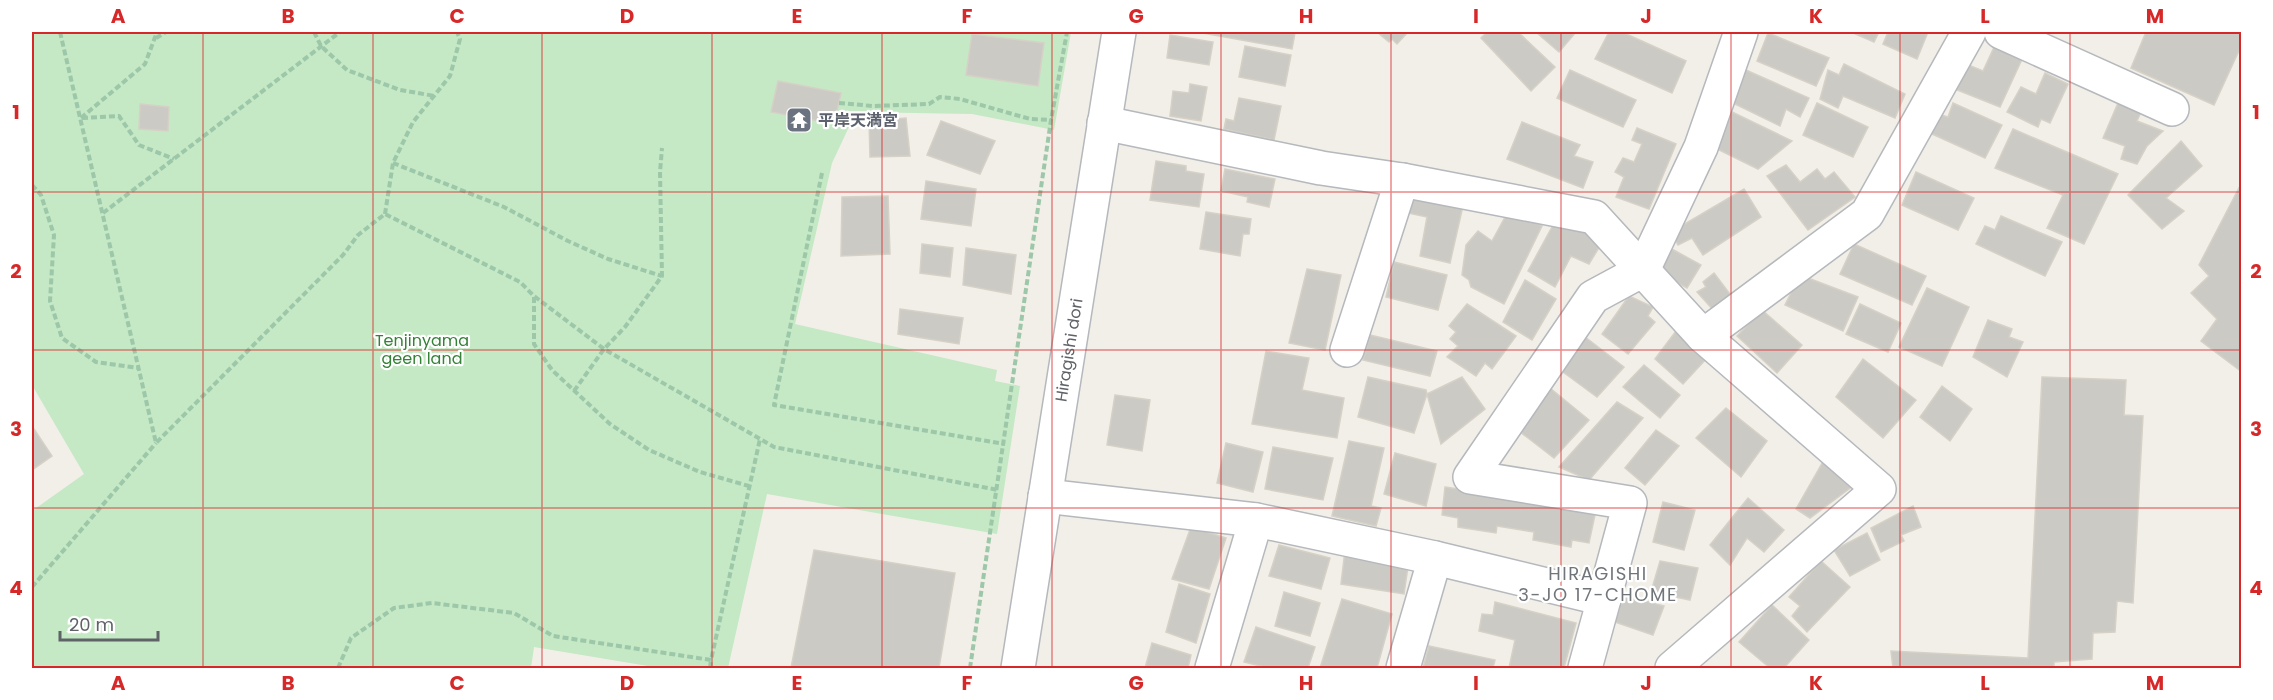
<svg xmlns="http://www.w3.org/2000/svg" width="2273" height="700" font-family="Poppins,'Noto Sans JP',sans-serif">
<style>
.green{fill:#c5e8c5}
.building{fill:#cccac5;stroke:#d6d1c6;stroke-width:1.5}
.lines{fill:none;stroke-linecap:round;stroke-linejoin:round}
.minor-casing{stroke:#b5b8bc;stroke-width:36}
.tertiary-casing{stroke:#b5b8bc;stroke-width:36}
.path{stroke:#9cc7a9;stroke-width:4;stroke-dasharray:6 3;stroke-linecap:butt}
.minor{stroke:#fff;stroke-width:33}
.tertiary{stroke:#fff;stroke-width:33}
.grid{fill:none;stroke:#d62828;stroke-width:1.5;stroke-opacity:0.55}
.labels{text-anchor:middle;stroke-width:4.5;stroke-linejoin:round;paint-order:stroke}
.worship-label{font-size:16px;font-weight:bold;fill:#5b616d;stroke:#fff;text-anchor:start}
.park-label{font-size:16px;fill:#348238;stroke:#fff}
.street-label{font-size:16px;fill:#5f6368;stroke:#fff}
.neighbourhood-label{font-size:18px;letter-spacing:1.5px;fill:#70757a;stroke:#fff}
.neatline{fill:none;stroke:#d62828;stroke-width:2}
.grid-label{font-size:20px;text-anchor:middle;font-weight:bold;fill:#d62828}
</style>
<rect width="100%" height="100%" fill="#f1efe8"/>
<path class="green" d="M32,32H1071L1054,130L972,114L856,112L832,163L795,324L997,370L995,381L1020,386L997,534L767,494L728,668H660L534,647L531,668H32V511L84,474L32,385Z"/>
<g class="building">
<path d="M1197,32H1286L1295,33L1292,49Z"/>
<path d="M1377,32H1408L1397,44L1392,39L1389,42Z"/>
<path d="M1487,32H1518L1555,67L1531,91L1481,38Z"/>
<path d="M1536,32H1576L1559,52Z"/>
<path d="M1609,32H1622L1686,61L1672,93L1595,59Z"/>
<path d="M1851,32H1879L1874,42Z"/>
<path d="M1888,32H1928L1917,59L1883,44Z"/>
<path d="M2146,32H2242V44L2214,105L2131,68Z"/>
<path d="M1768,33L1829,58L1816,86L1757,61Z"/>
<path d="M972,34L1044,43L1038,86L966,75Z"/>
<path d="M1170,35L1213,42L1209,65L1167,58Z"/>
<path d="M1996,43L2024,55L2000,107L1950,87L1961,62L1983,71Z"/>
<path d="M1245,46L1291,55L1285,86L1239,77Z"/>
<path d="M1844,64L1905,94L1895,118L1843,96L1838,108L1820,99L1828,70L1839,75Z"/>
<path d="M1739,67L1809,98L1800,117L1786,109L1780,126L1727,100Z"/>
<path d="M1570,70L1636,100L1623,127L1557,98Z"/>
<path d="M2045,73L2068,84L2050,123L2041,119L2038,127L2007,112L2021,87L2036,94Z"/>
<path d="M778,81L841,93L834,124L771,112Z"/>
<path d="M1190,84L1207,87L1201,121L1170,116L1173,91L1189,93Z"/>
<path d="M1239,98L1281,106L1274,140L1224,129L1226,119L1234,121Z"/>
<path d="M1817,103L1868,127L1853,157L1803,135Z"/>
<path d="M1953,103L2002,125L1985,158L1930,133L1938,114L1948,117Z"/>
<path d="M2118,103L2141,112L2137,121L2163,131L2147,146L2137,164L2121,159L2125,146L2103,138Z"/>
<path d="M140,104L169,107L168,131L139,129Z"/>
<path d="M1732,112L1792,141L1758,169L1715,148Z"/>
<path d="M906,118L910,156L870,157L869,121Z"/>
<path d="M941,121L995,141L980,174L927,155Z"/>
<path d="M1522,122L1580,145L1574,156L1593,162L1583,188L1507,159Z"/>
<path d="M1637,128L1676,144L1649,209L1616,197L1624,177L1615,172L1623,158L1634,162L1642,144L1632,140Z"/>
<path d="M2013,129L2118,174L2084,244L2047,228L2063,195L1995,168Z"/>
<path d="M2181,141L2202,166L2166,198L2184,211L2162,229L2128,195Z"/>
<path d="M1156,161L1186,166V171L1204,174L1199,207L1150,200Z"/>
<path d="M1786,165L1800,182L1817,169L1825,179L1834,172L1855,197L1808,230L1767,176Z"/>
<path d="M1225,169L1275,179L1269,207L1247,202L1248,197L1221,191Z"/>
<path d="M1916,172L1974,198L1958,230L1902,205Z"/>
<path d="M926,181L976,189L971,226L921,219Z"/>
<path d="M2242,182V372L2201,341L2217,319L2191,293L2209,276L2199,265Z"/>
<path d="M1415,186L1465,197L1450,263L1420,256L1427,217L1408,213Z"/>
<path d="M1744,189L1761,217L1703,255L1692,238L1678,245L1671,232Z"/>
<path d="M888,196L890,254L841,256L842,197Z"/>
<path d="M1510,208L1542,226L1504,304L1471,287L1469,280L1462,275L1466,245L1478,231L1492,241Z"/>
<path d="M1206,212L1251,219L1249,234H1243L1240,256L1200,249Z"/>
<path d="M1558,216L1603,241L1589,264L1571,256L1555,287L1528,271Z"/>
<path d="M2001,216L2062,242L2045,276L1976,244L1985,226L1995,230Z"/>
<path d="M922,244L953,248L950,277L920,273Z"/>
<path d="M1854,244L1926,276L1912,305L1840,274Z"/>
<path d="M966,248L1016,255L1011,294L963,285Z"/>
<path d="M1670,248L1701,265L1687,288L1656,271Z"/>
<path d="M1394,262L1447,275L1438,310L1386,297Z"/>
<path d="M1307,269L1341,275L1325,350L1289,343Z"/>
<path d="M1714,273L1733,298L1715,312L1697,292L1706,287L1703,282Z"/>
<path d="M1800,275L1858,297L1843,331L1785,305Z"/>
<path d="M1525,280L1556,299L1532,340L1503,322Z"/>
<path d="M1927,288L1969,307L1942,366L1899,347Z"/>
<path d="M1629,296L1653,307L1648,316L1655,322L1628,354L1602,334Z"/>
<path d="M1467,304L1516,336L1492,369L1485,363L1476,376L1447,357L1458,346L1450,339L1456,332L1449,326Z"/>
<path d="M1860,304L1901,323L1888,352L1846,334Z"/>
<path d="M900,309L963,318L959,344L898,334Z"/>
<path d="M1762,310L1802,345L1777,373L1737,336Z"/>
<path d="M1988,320L2012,329L2009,337L2023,342L2007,377L1973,357Z"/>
<path d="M1676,331L1707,358L1683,384L1655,359Z"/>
<path d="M1580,333L1624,367L1597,397L1552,364Z"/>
<path d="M1370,335L1437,351L1430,376L1363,360Z"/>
<path d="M1266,351L1309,358L1302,390L1344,398L1337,438L1252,424Z"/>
<path d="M1863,359L1916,400L1883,438L1836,397Z"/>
<path d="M1644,365L1680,395L1660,418L1623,387Z"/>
<path d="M1368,377L1426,390L1427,394L1414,433L1358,417Z"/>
<path d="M1462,377L1485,409L1441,444L1427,394Z"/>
<path d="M2042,377L2126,380L2124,415L2143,416L2133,603L2117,601L2115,632L2093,633L2092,659L2054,662V668H1893L1891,651L2028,658Z"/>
<path d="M1942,386L1972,409L1950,441L1920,417Z"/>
<path d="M1550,388L1589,420L1554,458L1515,428Z"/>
<path d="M1115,395L1150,400L1142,451L1107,445Z"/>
<path d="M1617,402L1643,418L1589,480L1559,467Z"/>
<path d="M1726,408L1767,441L1741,477L1696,438Z"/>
<path d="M32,426L52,456L32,470Z"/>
<path d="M1656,430L1679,446L1645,485L1625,468Z"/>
<path d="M1349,441L1384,448L1371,506L1381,508L1376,526L1332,516Z"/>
<path d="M1226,443L1263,452L1253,492L1217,483Z"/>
<path d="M1273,447L1333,458L1323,500L1265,489Z"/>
<path d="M1395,453L1436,464L1426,506L1384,494Z"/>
<path d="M1824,460L1853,486L1810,518L1796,509Z"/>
<path d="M1445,487L1596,510L1589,543L1572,540L1571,547L1533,540L1534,532L1497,526L1496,533L1458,527V518L1442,515Z"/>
<path d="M1748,498L1784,530L1764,552L1747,538L1730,565L1710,545Z"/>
<path d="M1663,502L1695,510L1684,550L1653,542Z"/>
<path d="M1913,506L1921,527L1901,535L1904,541L1881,552L1871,528Z"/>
<path d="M1191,527L1226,538L1209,589L1172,579Z"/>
<path d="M1867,533L1880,560L1850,576L1834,550Z"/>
<path d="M1279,545L1330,558L1321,589L1269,576Z"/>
<path d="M814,550L955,573L939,668H791Z"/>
<path d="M1345,550L1409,560L1404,594L1341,584Z"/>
<path d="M1660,561L1698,568L1690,600L1651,592Z"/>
<path d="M1821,561L1850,587L1807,632L1792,616L1800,606L1789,597Z"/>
<path d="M1179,584L1210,594L1196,643L1166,632Z"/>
<path d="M1284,592L1320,603L1310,636L1275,626Z"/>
<path d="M1624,595L1664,606L1653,635L1615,622Z"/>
<path d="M1342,599L1392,614L1377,668H1320Z"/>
<path d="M1495,602L1576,623L1564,668H1509L1515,640L1479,631L1482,614L1493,615Z"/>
<path d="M1772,605L1809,640L1784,668H1770L1739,642Z"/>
<path d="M1256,627L1315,647L1308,668H1268L1244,662Z"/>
<path d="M1152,643L1191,655L1188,668H1145Z"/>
<path d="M1429,646L1495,660L1493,668H1423Z"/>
</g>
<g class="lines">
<g class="minor-casing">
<g id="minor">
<path d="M2001,32L2172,109"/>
<path d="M1104,123L1321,168L1402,180L1594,217L1703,336L1879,489L1672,668"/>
<path d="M1703,336L1867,214L1969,32"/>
<path d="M1347,350L1402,180"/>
<path d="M1045,496L1256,520L1435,558L1604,599L1585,668"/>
<path d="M1604,599L1630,503L1470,477L1593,297L1643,270L1701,147L1741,32"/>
<path d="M1212,668L1256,520"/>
<path d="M1403,668L1435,558"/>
</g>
</g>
<g class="tertiary-casing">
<g id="tertiary">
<path id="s1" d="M1018,668L1119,32"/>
</g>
</g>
<g class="path">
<path d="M60,32L156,443L343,255L358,235L385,214L520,282L534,296L604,349L774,447L998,490"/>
<path d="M314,32L321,46L347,70L400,90L435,96"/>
<path d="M156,38L166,32"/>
<path d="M839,103L873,106L929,104L940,97L960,99L1030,119L1051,120"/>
<path d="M81,118L145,64L157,32"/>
<path d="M82,118L119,116L139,145L174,159"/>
<path d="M393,163L504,207L568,241L608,259L662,276"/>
<path d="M822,173L774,405L1005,444"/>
<path d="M32,185L41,195L54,235L50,301L62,338L96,362L139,368"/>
<path d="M103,213L340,32"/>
<path d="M385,214L393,163L413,122L450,76L460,39L457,32"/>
<path d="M534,297V344L552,370L610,424L649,450L700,472L749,486"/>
<path d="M574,391L604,349L625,327L662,276L660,172L662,148"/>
<path d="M32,587L156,443"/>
<path d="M338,668L351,638L394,608L432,603L514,613L553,636L711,660L760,439"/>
<path d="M710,668L711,660"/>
<path d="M970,668L1051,120L1067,32"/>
</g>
<use href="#minor" class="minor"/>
<use href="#tertiary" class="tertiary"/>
</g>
<path class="grid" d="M203,32V668M373,32V668M542,32V668M712,32V668M882,32V668M1052,32V668M1221,32V668M1391,32V668M1561,32V668M1731,32V668M1900,32V668M2070,32V668M32,192H2242M32,350H2242M32,508H2242"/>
<defs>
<g id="temple-square" transform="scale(1.35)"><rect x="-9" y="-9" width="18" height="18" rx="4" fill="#6b7280" stroke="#fff"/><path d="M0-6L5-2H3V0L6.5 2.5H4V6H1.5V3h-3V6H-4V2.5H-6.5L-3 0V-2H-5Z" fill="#fff"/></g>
</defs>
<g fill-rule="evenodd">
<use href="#temple-square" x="799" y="120"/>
</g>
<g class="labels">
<g class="worship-label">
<text x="818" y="126">平岸天満宮</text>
</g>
<g class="park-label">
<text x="422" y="346">Tenjinyama<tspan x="422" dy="18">geen land</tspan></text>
</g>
<g class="street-label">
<text dy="6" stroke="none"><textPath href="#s1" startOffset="322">Hiragishi dori</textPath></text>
</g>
<g class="neighbourhood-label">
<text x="1598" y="580">HIRAGISHI<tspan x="1598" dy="21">3-JO 17-CHOME</tspan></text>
</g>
</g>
<rect width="2273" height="700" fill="none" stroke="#ffffff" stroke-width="66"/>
<path d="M60 631v9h98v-9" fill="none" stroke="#5f6368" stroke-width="3"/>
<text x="69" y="631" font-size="18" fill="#5f6368" stroke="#ffffff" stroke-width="4.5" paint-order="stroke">20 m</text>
<rect x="33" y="33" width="2207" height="634" class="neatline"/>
<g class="grid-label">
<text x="118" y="23">A</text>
<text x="288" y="23">B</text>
<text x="457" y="23">C</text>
<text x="627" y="23">D</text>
<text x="797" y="23">E</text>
<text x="967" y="23">F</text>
<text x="1136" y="23">G</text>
<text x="1306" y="23">H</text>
<text x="1476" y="23">I</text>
<text x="1646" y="23">J</text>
<text x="1816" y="23">K</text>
<text x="1985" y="23">L</text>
<text x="2155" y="23">M</text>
<text x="16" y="119">1</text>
<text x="2256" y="119">1</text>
<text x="16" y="278">2</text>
<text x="2256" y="278">2</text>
<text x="16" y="436">3</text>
<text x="2256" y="436">3</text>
<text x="16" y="595">4</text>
<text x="2256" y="595">4</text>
<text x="118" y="690">A</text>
<text x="288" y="690">B</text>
<text x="457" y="690">C</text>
<text x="627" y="690">D</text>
<text x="797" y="690">E</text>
<text x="967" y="690">F</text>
<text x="1136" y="690">G</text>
<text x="1306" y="690">H</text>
<text x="1476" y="690">I</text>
<text x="1646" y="690">J</text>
<text x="1816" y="690">K</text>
<text x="1985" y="690">L</text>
<text x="2155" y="690">M</text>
</g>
</svg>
